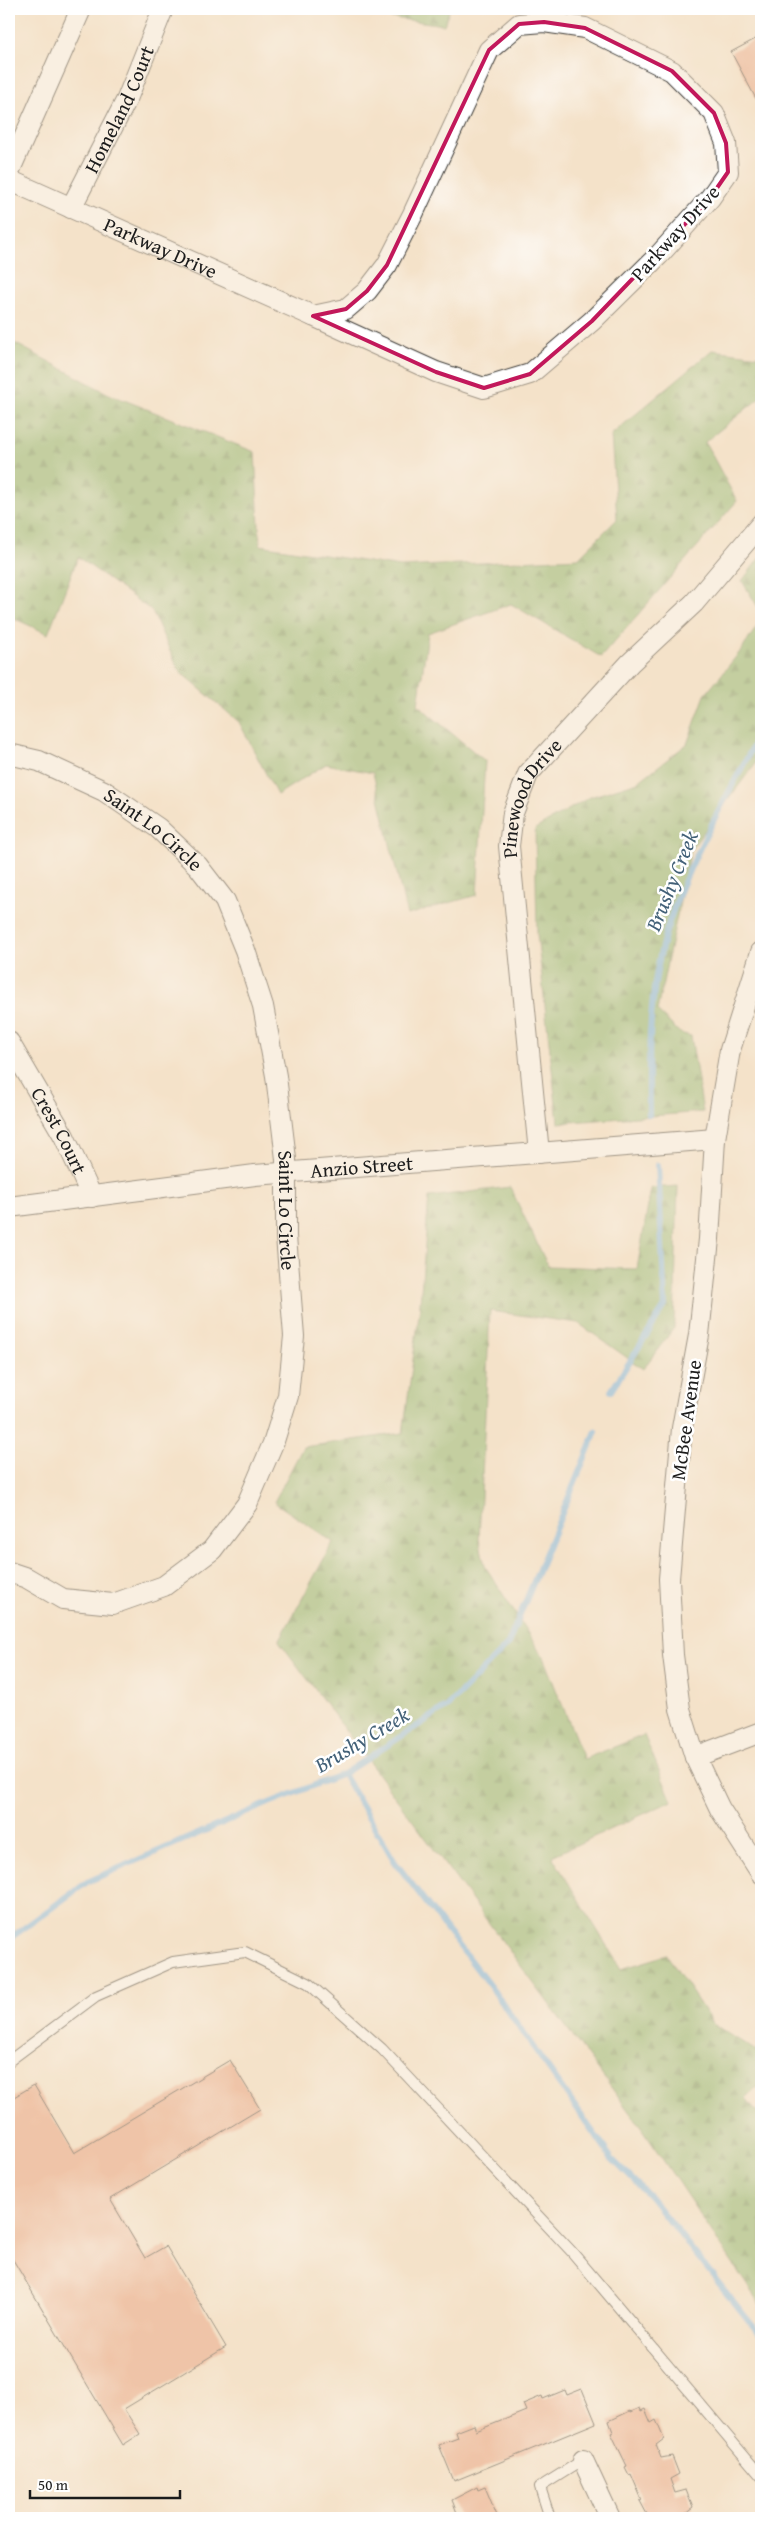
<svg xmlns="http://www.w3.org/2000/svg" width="770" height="2527" font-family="'Gentium Book Plus',serif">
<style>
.forest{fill:url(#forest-firs);stroke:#526a46}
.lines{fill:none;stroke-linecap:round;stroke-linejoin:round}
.stream{stroke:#73b6e9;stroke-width:6}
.building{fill:#e9a181}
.service-casing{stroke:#3c3a36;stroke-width:12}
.minor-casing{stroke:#3c3a36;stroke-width:22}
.service{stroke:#fff;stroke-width:10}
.minor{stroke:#fff;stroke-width:20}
.marked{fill:none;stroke:#c2185b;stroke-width:4;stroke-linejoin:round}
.labels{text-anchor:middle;stroke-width:5;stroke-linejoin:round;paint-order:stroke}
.street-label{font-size:20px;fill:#1c1c1c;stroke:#fff}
.water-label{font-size:21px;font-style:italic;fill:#436178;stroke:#fff}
</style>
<defs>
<pattern id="forest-firs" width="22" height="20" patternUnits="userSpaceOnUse" patternTransform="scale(1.25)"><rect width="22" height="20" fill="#89b76f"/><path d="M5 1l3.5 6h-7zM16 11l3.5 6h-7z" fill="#6f945a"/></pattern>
</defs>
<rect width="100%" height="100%" fill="#fff"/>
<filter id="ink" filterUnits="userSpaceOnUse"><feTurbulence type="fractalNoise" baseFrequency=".02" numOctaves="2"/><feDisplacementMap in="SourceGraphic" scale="10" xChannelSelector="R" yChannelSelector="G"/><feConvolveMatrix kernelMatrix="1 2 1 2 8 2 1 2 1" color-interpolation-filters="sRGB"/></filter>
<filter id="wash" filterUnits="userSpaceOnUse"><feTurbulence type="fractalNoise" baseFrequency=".0096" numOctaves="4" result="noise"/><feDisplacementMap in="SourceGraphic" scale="20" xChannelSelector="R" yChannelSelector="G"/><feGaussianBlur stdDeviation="1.12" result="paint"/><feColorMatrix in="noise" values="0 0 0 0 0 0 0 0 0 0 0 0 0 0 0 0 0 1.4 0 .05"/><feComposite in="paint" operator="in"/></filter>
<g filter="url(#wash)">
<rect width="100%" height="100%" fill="#f4e2c9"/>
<g class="forest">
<path d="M327,9H450L444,25Z"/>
<path d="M9,340L109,394L255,452L260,545L401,567L578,558L617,519L611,435L712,350L760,356L761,353V397L705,442L737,501L601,657L511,604L428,633L418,705L485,761L477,895L407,915L373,773L326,764L277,795L239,722L179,671L152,611L78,557L48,634L9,616Z"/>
<path d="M761,556V612L742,581Z"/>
<path d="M761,620V756L691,849L657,1011L680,1033L691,1036L703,1112L558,1123L537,934L535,829L590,797L638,782L687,744L705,695L743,648Z"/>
<path d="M678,1186L674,1328L643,1369L578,1323L490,1311L479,1539L485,1566L543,1657L584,1759L644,1735L672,1801L552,1856L621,1969L667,1955L713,2024L761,2054V2084L746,2098L761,2117V2306L645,2133L279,1641L333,1542L274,1502L303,1447L403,1433L419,1315L429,1197L510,1187L548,1266L637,1269L651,1188Z"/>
</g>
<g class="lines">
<g class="stream">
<path d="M649,1115C648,1051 649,980 670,919C692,854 730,792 761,731"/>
<path d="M611,1391L665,1306L658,1165"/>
<path d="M343,1774L395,1862L496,1994L612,2159L650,2197L761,2336"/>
<path d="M9,1939L87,1882L269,1803L343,1774L448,1706L508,1644L596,1431"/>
</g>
</g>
<g id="blocks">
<g class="building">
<path d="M761,36V108L731,52Z"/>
<path d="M230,2060L260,2109L110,2199L145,2258L166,2246L226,2347L124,2409L140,2434L123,2445L9,2253V2100L34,2085L74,2153Z"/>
<path d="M582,2389L596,2423L454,2481L439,2445L458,2438L456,2432L474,2425L476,2431L526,2411L523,2404L542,2396L543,2399L565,2390L567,2395Z"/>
<path d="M640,2408L641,2411L645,2409L651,2423L656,2420L664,2439L656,2445L661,2458L672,2456L679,2474L670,2479L675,2493L686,2490L693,2508L685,2514L687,2518H649L640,2501L642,2500L631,2474L629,2475L625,2467L627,2466L611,2433L613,2432L609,2421L630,2411L631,2412Z"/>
<path d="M477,2487L478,2490L485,2487L498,2518H459L452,2500Z"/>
</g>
</g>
</g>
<g filter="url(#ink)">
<use href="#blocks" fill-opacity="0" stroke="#3c3a36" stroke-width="1"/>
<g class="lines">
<g class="service-casing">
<g id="service">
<path d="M9,2061L96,1996L173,1962L245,1952L308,1983L382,2049L572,2252L761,2476"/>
<path d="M550,2518L540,2487L583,2460"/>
</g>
</g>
<g class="minor-casing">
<g id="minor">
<path d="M544,22L585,28L672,71L714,113L726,143L728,172L710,198L659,255L592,321L530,374L484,388L436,372L313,316L346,309L367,291L387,265L413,214L489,50L519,24Z"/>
<path d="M9,172L81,9"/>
<path id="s1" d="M9,180L313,316"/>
<path id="s2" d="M71,208L127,99L163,9"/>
<path id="s3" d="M9,754L39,761L104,791L158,828L198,866L225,901L245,950L263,1006L276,1076L286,1159V1236L294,1336L288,1396L274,1441L247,1504L212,1550L164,1586L113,1604L63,1599L27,1578L9,1572"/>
<path d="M761,952L730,1050L715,1139L709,1239L699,1335L682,1428L669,1579L673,1655L680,1709L695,1757L720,1809L761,1873"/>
<path id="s4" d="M9,1042L64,1136L92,1197"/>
<path id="s5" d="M539,1153L509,846L513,813L528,774L630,663L694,603L761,524"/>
<path id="s6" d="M9,1207L255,1175L715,1139"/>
<path d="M695,1757L761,1732"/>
<path d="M583,2460L610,2518"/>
</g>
</g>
<use href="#service" class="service"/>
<use href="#minor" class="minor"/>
</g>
</g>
<path d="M0 0H770V2527H0ZM544,22L585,28L672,71L714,113L726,143L728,172L710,198L592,321L530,374L484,388L436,372L313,316L346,309L367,291L387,265L489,50L519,24Z" fill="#f4e2c9" fill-opacity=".55" fill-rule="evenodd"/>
<path class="marked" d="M544,22L585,28L672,71L714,113L726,143L728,172L710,198L592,321L530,374L484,388L436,372L313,316L346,309L367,291L387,265L489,50L519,24Z"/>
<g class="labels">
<g class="street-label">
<text dy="7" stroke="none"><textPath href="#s2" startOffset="110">Homeland Court</textPath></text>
<text transform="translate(675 233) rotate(-48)" y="7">Parkway Drive</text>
<text dy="7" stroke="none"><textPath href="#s1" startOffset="166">Parkway Drive</textPath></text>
<text dy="7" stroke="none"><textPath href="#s5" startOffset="362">Pinewood Drive</textPath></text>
<text dy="7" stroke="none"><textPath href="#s3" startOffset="165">Saint Lo Circle</textPath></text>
<text dy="7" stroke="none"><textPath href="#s4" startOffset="102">Crest Court</textPath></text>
<text dy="7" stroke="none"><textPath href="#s6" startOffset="355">Anzio Street</textPath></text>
<text dy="7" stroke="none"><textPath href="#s3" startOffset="585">Saint Lo Circle</textPath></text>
<text transform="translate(686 1420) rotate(-82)" y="7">McBee Avenue</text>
</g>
<g class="water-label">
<text transform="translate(672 881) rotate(-68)" y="7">Brushy Creek</text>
<text transform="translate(362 1740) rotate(-31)" y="7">Brushy Creek</text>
</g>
</g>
<rect width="770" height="2527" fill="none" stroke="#fff" stroke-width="30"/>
<path d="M30 2490v8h150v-8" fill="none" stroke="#1c1c1c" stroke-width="2.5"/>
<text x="38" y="2490" font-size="15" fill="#1c1c1c" stroke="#ffffff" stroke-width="4" paint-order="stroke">50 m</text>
</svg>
